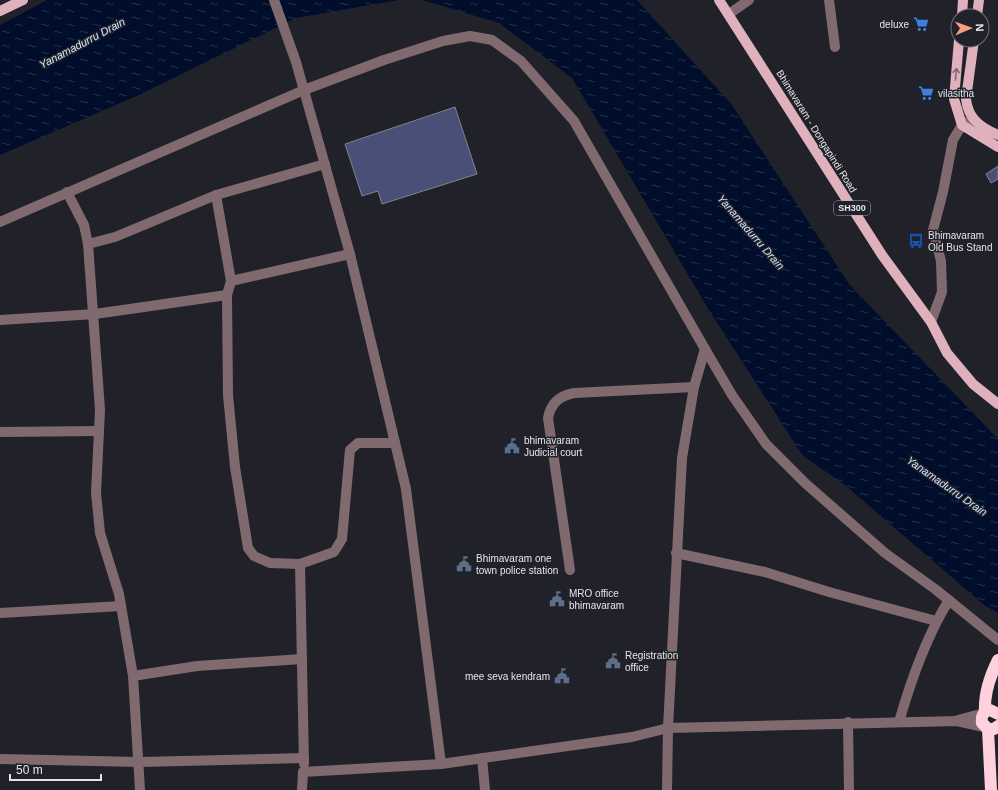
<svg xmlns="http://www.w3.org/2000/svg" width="998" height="790" font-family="Arial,sans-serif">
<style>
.water{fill:url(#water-ripples)}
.building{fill:#485077;stroke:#81838b}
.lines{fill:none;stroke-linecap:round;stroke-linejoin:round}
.minor{stroke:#806a6f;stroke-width:10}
.major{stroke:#dfb1bd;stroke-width:10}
.highway{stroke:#fed1dd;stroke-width:12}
.oneway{stroke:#806a73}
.labels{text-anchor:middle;stroke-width:3;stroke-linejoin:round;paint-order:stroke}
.shield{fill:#212229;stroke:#aaaab0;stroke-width:1}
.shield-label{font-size:9px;font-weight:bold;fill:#e4e5ea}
.poi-label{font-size:10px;fill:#e4e5ea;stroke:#212229;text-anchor:start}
.street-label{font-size:10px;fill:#e4e5ea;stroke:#212229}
.water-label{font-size:11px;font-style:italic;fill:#d4e4fd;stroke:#212229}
</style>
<defs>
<pattern id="water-ripples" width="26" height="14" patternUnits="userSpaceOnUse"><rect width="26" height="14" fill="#000e2b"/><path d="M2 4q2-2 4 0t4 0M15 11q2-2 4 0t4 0" fill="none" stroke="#25314a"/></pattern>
</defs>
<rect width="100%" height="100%" fill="#212229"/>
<g class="water">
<path d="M47,0H399L296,18L139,95L0,155V25Z"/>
<path d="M422,0H637L732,105L849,284L998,439V613L984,605L845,485L803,456L710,312L572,78L499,23Z"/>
</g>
<g class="building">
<path d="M455,107L477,174L382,204L378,191L362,196L345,144Z"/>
<path d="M998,166V179L991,183L986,174Z"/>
</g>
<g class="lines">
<g class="minor">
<path d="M274,0L296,62L350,254L406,489L441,764L303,772L302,790"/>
<path d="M829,0L835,47"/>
<path d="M729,14L749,0"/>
<path d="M67,192L84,225L88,244L100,410L96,493L100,533L119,594L133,676L140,790"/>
<path d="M216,195L231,281L227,295L228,395L235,467L248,548L254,556L270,563L300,564L334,552L342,539L350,450L358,443H395"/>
<path d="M0,222L304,90L384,60L443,41L470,36L492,40L521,61L574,121L705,349L732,395L766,444L805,483L885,553L935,589L998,640"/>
<path d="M88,244L115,237L216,195L325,164"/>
<path d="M231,281L350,254"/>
<path d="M0,320L95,314L227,295"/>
<path d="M931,322L942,292L941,261L933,230L943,192L953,140L962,125L973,119"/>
<path d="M0,432L99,431"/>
<path d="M676,553L765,572L829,592L936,621"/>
<path d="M300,564L304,764"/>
<path d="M570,570L548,418C551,403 559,396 574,393L694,387"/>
<path d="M0,613L121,606"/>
<path d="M133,676L197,666L302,659"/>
<path d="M958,720L984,713"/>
<path d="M848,722L849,790"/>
<path d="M899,722C911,680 926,637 949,600"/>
<path d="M482,758L485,790"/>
<path d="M0,759L140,762L304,758"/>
<path d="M441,764L632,737L668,728L957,721L984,727"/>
<path d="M667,790L668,728L682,458L694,387L705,349"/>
</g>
<g class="major">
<path d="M719,0L882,255L931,322L947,353L973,384L998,404"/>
<path d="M0,11L23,0"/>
<path d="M962,16L963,0"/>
<path d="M977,16L979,0"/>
<path d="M959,40L954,99L962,125L998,147"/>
<path d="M974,40L966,99C968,119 981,128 998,135"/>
</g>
<g class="highway">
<path d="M985,712C984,694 990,676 998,660"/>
<path d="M998,714L990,710C983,712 981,715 982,723L988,729H994L998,726"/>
<path d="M988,729L991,790"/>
</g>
</g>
<defs><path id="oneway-shaft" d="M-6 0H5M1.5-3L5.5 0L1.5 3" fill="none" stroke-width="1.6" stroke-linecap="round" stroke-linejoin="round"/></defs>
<use class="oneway" href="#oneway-shaft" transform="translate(956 74) rotate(-85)"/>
<defs>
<g id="supermarket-bare" transform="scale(1.2)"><path d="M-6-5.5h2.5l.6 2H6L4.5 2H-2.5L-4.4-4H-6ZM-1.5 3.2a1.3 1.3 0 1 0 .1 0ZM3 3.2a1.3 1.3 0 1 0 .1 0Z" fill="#3f7fe0" stroke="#212229" stroke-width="2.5" paint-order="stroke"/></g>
<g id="bus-bare" transform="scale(1.2)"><path d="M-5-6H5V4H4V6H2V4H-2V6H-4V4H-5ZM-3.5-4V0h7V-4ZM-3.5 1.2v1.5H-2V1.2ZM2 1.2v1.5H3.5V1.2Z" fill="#1a4fb4" stroke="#212229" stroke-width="2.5" paint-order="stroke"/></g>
<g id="civic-bare" transform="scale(1.2)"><path d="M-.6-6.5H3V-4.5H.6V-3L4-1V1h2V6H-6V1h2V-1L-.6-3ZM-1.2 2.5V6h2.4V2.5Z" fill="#5c6f8a" stroke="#212229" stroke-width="2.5" paint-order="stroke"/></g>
</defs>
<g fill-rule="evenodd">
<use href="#supermarket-bare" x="921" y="24"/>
<use href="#supermarket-bare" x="926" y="93"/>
<use href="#bus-bare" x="916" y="241"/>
<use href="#civic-bare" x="512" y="446"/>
<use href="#civic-bare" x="464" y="564"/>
<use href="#civic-bare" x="557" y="599"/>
<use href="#civic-bare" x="613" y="661"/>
<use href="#civic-bare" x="562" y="676"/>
</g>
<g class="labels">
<rect class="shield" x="834" y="201" width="36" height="14" rx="3"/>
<g class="shield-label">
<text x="852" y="211">SH300</text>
</g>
<g class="poi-label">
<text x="909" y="28" text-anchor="end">deluxe</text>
<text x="938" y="97">vilasitha</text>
<text x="928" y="239">Bhimavaram<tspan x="928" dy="12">Old Bus Stand</tspan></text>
<text x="524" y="444">bhimavaram<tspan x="524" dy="12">Judicial court</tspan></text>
<text x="476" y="562">Bhimavaram one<tspan x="476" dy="12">town police station</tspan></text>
<text x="569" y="597">MRO office<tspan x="569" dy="12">bhimavaram</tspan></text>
<text x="625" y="659">Registration<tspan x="625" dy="12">office</tspan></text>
<text x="550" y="680" text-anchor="end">mee seva kendram</text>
</g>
<g class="street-label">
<text transform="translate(817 131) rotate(58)" y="4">Bhimavaram - Dongapindi Road</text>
</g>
<g class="water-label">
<text transform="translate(82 43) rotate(-28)" y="4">Yanamadurru Drain</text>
<text transform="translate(751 232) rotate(49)" y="4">Yanamadurru Drain</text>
<text transform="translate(947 486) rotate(35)" y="4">Yanamadurru Drain</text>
</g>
</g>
<g transform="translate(970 28) rotate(88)"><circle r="19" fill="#212229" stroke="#6f7076"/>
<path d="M0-3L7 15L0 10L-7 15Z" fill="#f1a17c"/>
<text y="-6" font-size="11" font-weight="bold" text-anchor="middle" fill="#e4e5ea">N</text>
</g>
<path d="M10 774v6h91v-6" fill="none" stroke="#e4e5ea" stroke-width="2"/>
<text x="16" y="774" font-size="12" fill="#e4e5ea" stroke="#212229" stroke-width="3" paint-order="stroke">50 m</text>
</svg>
